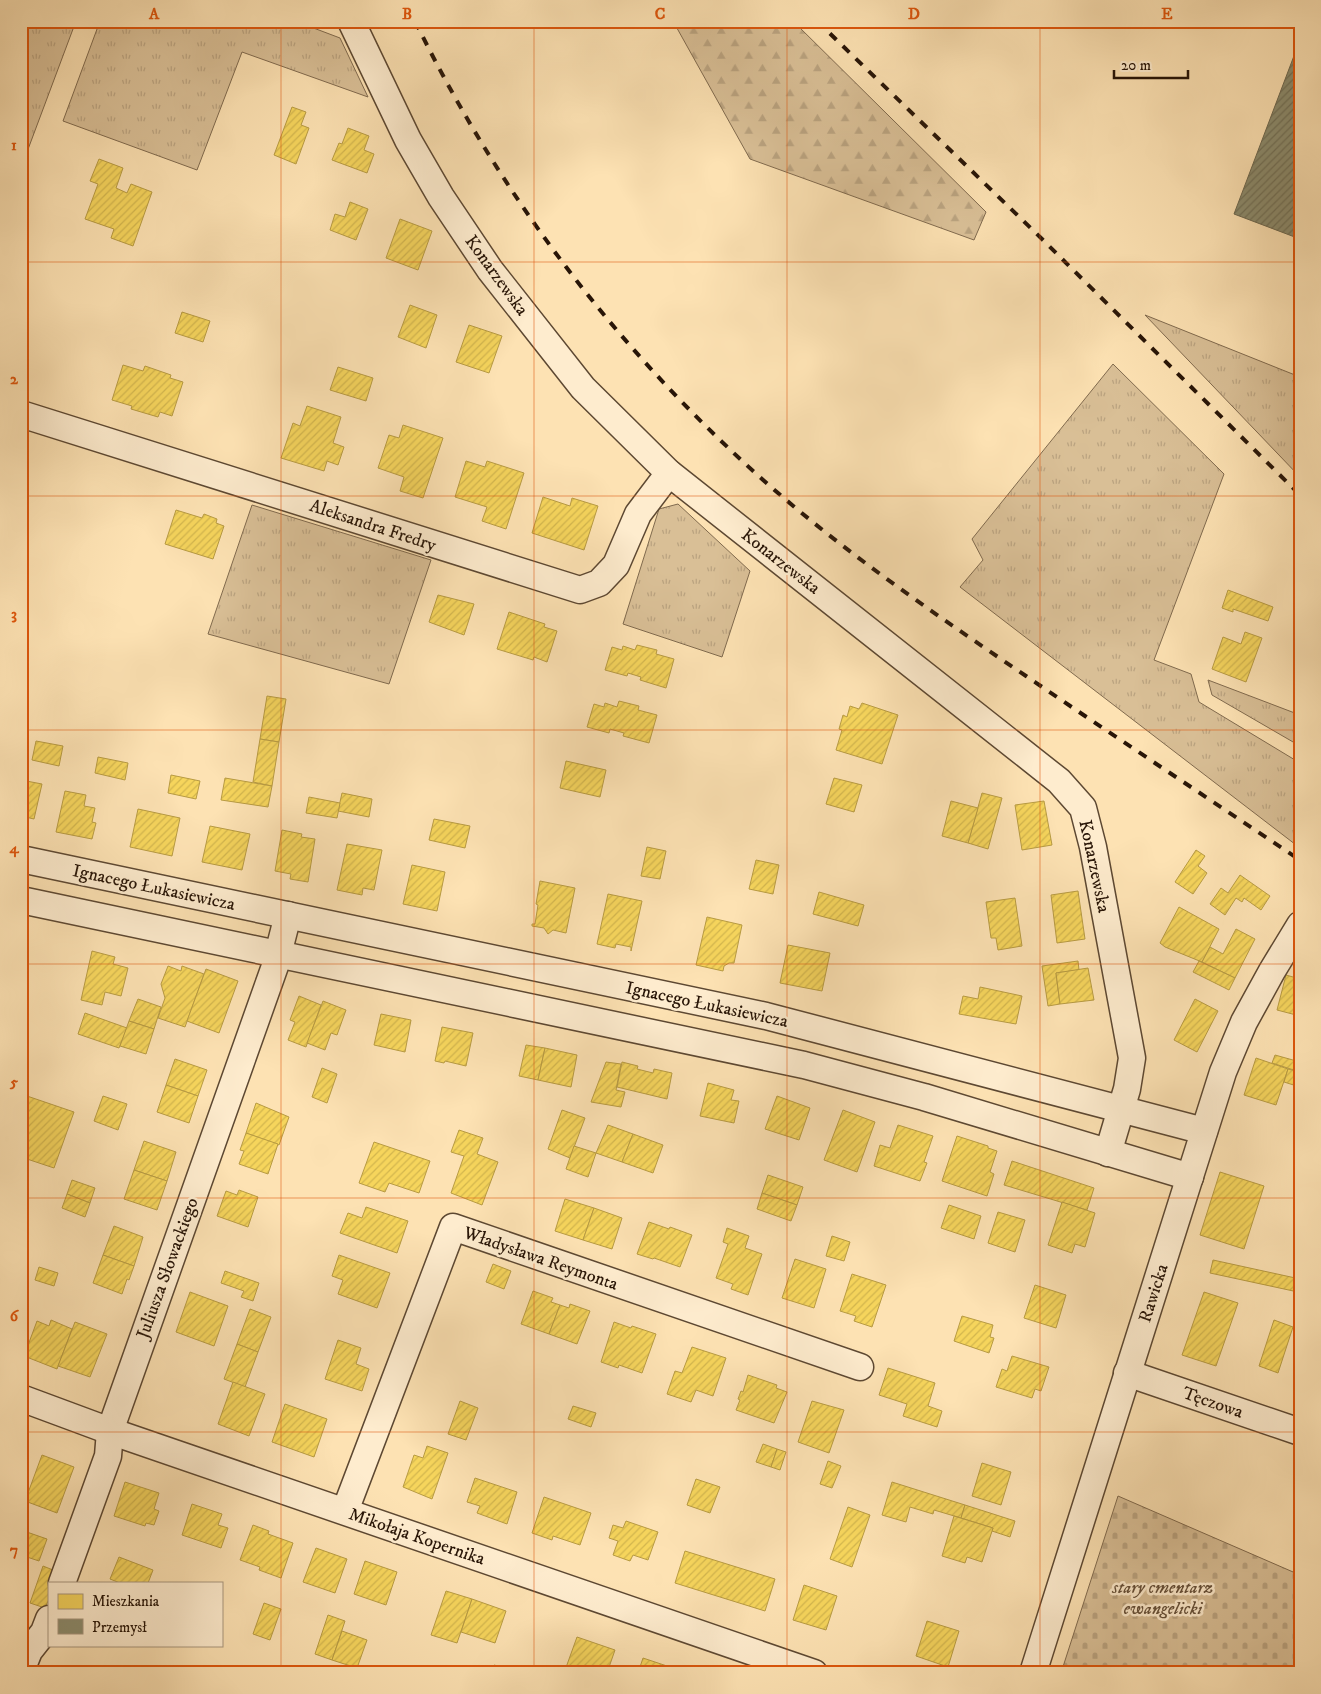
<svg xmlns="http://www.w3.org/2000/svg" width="1321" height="1694" font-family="'IM FELL DW Pica',serif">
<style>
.grass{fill:url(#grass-tufts);stroke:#806a4e}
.forest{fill:url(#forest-firs);stroke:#806a4e}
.cemetery{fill:url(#cemetery-stones);stroke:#806a4e}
.homes{fill:url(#homes-hatch);stroke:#b89b42}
.industry{fill:url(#industry-hatch);stroke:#6e684f}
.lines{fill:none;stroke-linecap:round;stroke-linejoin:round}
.minor-casing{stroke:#5d4832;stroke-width:29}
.minor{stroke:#feecce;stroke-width:26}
.rail{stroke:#281507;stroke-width:4;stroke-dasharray:9 9;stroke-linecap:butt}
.grid{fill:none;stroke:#de560c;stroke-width:1;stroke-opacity:0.55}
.labels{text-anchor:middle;stroke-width:5;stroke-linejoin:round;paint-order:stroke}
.street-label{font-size:18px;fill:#281507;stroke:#feecce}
.park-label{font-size:18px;font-style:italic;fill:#665039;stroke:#feecce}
.neatline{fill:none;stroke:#de560c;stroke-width:2}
.grid-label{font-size:16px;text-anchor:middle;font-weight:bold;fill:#de560c}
</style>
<defs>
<pattern id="grass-tufts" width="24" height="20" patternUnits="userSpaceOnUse" patternTransform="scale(1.25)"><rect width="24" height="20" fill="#d9bf96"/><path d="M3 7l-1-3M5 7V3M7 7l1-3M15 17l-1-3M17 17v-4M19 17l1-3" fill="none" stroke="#baa380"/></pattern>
<pattern id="forest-firs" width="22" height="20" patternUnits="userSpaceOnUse" patternTransform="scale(1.25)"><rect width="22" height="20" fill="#d9bf96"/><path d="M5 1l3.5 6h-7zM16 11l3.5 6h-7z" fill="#baa380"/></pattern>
<pattern id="cemetery-stones" width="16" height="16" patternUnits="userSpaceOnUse" patternTransform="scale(1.25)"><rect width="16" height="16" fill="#d9bf96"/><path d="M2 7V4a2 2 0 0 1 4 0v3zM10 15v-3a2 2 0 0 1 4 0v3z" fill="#baa380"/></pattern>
<pattern id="homes-hatch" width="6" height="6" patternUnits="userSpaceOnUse" patternTransform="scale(1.25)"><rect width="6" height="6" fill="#f6d55c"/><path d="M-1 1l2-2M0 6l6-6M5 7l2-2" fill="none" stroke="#d3b64e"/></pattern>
<pattern id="industry-hatch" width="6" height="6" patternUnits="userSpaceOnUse" patternTransform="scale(1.25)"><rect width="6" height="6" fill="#8c8c6e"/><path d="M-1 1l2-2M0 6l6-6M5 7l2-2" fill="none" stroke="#727158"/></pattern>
</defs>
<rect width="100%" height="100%" fill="#fde2b3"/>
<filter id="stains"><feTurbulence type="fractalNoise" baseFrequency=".004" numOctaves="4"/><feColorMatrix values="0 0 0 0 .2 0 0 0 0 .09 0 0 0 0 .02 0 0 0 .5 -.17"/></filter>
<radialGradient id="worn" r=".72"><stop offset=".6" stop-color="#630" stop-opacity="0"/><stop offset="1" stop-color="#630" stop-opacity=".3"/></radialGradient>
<g class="grass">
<path d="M21,21H76L21,168Z"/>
<path d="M100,21H295L340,38L368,97L242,52L197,170L63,121Z"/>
<path d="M1145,315L1300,377V477Z"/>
<path d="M1113,364L1224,474L1154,660L1191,674L1199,702L1300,763V848L960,587L983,560L972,539Z"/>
<path d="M678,504L750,571L722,657L623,624L659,509Z"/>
<path d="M252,505L431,560L389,684L208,634Z"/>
<path d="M1208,680L1300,715V746L1212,695Z"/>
</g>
<path class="forest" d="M673,21H793L986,212L974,240L750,159Z"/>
<path class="cemetery" d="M1118,1496L1300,1575V1673H1061Z"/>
<g class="homes">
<path d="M292,107L306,112L301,125L309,128L296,164L274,155Z"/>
<path d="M348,128L369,136L364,150L374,154L367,173L332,160L339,143L342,144Z"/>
<path d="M99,159L123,168L116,188L127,193L131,184L152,192L133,246L111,238L114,229L85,219L98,184L90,181Z"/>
<path d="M350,202L368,209L356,240L330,230L335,214L345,217Z"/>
<path d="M400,219L432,231L418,270L386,258Z"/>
<path d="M410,305L437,315L426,348L398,337Z"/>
<path d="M182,312L210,321L203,342L175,333Z"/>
<path d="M469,325L502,336L489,373L456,362Z"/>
<path d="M123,365L143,371L145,366L171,375L170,378L183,382L172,416L160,412L158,417L131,409L132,406L112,400Z"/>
<path d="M338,367L373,378L366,401L330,390Z"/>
<path d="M307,406L341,417L333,443L344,447L338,465L327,461L324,471L281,458L293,423L300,426Z"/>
<path d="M403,425L443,438L423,498L400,491L404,477L378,468L389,435L399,438Z"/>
<path d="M466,461L485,467L487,461L524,473L506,529L482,521L487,507L455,497Z"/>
<path d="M543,497L570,506L572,498L598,506L584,550L532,533Z"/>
<path d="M176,510L202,518L204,514L217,519L216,523L224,526L213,559L165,544Z"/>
<path d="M1228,590L1273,607L1268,621L1233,609V612L1222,608Z"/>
<path d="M438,595L474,604L464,635L429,622Z"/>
<path d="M509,612L545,624L544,627L557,631L547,662L534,657L533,660L497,649Z"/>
<path d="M1245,632L1262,638L1246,682L1212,669L1223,637L1241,644Z"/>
<path d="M637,645L657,650L656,654L674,659L666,688L640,680L641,677L628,673L627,676L605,670L612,647L622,650L623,646L635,650Z"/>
<path d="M267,696L286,699L279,742L260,739Z"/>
<path d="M619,701L639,706L638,710L657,715L649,743L623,736L624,733L610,729L609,733L587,727L594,704L604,707L605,703L617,707Z"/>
<path d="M862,703L898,715L882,764L836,750L842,730L839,729L843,715L847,717L850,706L859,709Z"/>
<path d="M260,739L279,742L272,786L253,782Z"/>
<path d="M36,741L63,746L59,766L32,760Z"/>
<path d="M98,757L128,763L125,780L95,773Z"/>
<path d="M566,761L606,770L600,797L560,788Z"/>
<path d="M171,775L200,781L196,799L168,793Z"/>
<path d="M225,778L272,786L268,807L221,800Z"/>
<path d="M834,778L862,785L854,812L826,804Z"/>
<path d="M21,780L42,784L34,819L21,816Z"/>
<path d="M65,791L86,795L84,806L95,808L92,822L96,823L92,839L56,832Z"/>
<path d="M342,793L372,799L369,817L338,811Z"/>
<path d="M982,793L1002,798L988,849L968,843Z"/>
<path d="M309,797L340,803L337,818L306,813Z"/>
<path d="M951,801L978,808L968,843L942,836Z"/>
<path d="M1044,801L1052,845L1022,850L1015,805Z"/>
<path d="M138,809L180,818L172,856L130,847Z"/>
<path d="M434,819L470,826L465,848L429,840Z"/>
<path d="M210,826L250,834L242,870L202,862Z"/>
<path d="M282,830L302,834L301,837L315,839L308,882L290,879L291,874L275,871Z"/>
<path d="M347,844L382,850L374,890L363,888L362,895L337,890Z"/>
<path d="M647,847L666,851L660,879L641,876Z"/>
<path d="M1196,850L1205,856L1198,866L1207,873L1193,894L1175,882Z"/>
<path d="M756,860L779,865L773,894L749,889Z"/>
<path d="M412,865L445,872L437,911L403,904Z"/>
<path d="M1240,875L1270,896L1261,910L1244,898L1242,902L1236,898L1225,915L1210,904L1221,888L1228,893Z"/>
<path d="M540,881L575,888L566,933L553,930L548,934L544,928L532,926V924H535L538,905L536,904Z"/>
<path d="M1078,891L1085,939L1057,943L1051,895Z"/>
<path d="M819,892L864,905L858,926L813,914Z"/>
<path d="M608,894L642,901L631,951V947L616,944L615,948L597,944Z"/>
<path d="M1015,898L1022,946L998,950L996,938H991L986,902Z"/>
<path d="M1179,907L1219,929L1202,962L1165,947L1160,943Z"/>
<path d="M707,917L742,925L734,963H729L724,966L723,971L696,965Z"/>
<path d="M1236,929L1255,939L1235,978L1202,962L1210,947L1223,954Z"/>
<path d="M788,945L830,953L822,991L780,983Z"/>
<path d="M92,951L115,957L113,964L128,968L121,996L105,992L102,1005L81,1000Z"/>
<path d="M1078,961L1079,970L1056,973L1060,1004L1048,1006L1042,966Z"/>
<path d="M1199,961L1235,978L1229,990L1193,972Z"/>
<path d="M168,966L181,971L182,966L204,974L185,1027L158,1018L165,998L161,984Z"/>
<path d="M1088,968L1094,1000L1060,1004L1056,973Z"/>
<path d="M206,969L238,981L219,1033L187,1021Z"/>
<path d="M1286,975L1300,979V1016L1277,1010Z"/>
<path d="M980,987L1022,996L1016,1024L959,1014L963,996L978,999Z"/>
<path d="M299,996L321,1005L306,1047L288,1040L295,1022L290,1020Z"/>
<path d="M138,999L161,1007L154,1029L129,1021Z"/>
<path d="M1195,999L1218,1011L1197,1052L1174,1040Z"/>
<path d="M323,1001L346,1010L337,1035L331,1033L325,1050L307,1043Z"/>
<path d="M85,1013L127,1028L119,1048L78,1034Z"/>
<path d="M381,1014L411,1020L405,1052L374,1045Z"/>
<path d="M129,1021L154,1029L146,1054L120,1046Z"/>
<path d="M442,1027L473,1033L466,1066L445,1061L444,1063L435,1061Z"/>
<path d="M526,1045L545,1048L538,1080L519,1076Z"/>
<path d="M545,1048L577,1055L571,1087L538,1080Z"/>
<path d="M1275,1055L1300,1062V1072L1272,1063Z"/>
<path d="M1256,1058L1288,1069L1276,1105L1244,1095Z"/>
<path d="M175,1059L207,1070L198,1096L166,1085Z"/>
<path d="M606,1062L621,1064L616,1090L625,1092L621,1107L591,1102Z"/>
<path d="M622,1062L638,1066L637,1069L653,1073L654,1069L672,1073L667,1099L617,1087Z"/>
<path d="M322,1068L337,1074L327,1103L312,1097Z"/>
<path d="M1288,1069L1300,1072V1087L1284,1082Z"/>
<path d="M708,1083L734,1090L731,1100L739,1101L734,1123L700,1116Z"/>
<path d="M166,1085L198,1096L189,1123L157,1112Z"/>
<path d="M27,1096L74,1112L54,1168L21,1157V1114Z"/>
<path d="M103,1096L127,1104L118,1130L94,1121Z"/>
<path d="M777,1096L810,1108L799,1140L765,1129Z"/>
<path d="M256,1103L289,1117L279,1145L246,1133Z"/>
<path d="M562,1110L585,1118L570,1158L548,1149Z"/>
<path d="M843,1110L875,1122L857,1172L824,1160Z"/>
<path d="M608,1125L633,1134L622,1162L596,1153Z"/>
<path d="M898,1125L933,1136L924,1162L927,1163L920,1181L874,1166L880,1145L890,1148Z"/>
<path d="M459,1130L483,1138L477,1154L498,1162L482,1205L451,1193L464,1156L451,1152Z"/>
<path d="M246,1133L278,1144L268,1174L239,1164L244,1151L240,1150Z"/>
<path d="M633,1134L663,1145L653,1173L622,1162Z"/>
<path d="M957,1136L988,1146V1148L997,1151L990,1172L994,1174L987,1196L942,1181Z"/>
<path d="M144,1141L176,1152L167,1181L134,1170Z"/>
<path d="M374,1142L430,1161L419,1193L389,1183L385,1192L359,1183Z"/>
<path d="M574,1146L596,1153L588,1177L566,1169Z"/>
<path d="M1012,1161L1094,1188L1087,1210L1004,1185Z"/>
<path d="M134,1170L167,1181L157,1210L124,1199Z"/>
<path d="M1220,1172L1264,1186L1244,1249L1200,1235Z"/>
<path d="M768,1175L803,1187L797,1205L762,1193Z"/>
<path d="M72,1180L95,1188L90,1203L67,1194Z"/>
<path d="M239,1190L258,1197L248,1227L217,1216L226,1191L237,1195Z"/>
<path d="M762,1193L797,1205L791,1221L757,1209Z"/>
<path d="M67,1194L90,1203L85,1217L62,1208Z"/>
<path d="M565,1199L594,1208L583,1240L555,1231Z"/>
<path d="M1062,1202L1095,1213L1085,1247L1075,1244L1072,1253L1048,1245Z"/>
<path d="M949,1205L981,1216L974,1239L941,1228Z"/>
<path d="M366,1207L408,1221L397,1253L340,1233L348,1213L362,1218Z"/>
<path d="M594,1208L622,1218L612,1249L583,1240Z"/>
<path d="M998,1212L1025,1220L1015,1252L988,1243Z"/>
<path d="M649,1222L669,1229L670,1227L692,1235L680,1267L654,1258L653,1259L637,1254Z"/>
<path d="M114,1226L143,1237L134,1266L103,1255Z"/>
<path d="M727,1228L749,1236L745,1248L762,1254L748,1295L731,1289L733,1284L716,1278L728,1244L723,1242Z"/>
<path d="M832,1236L850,1242L844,1261L826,1256Z"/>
<path d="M103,1255L134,1266L129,1280L127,1279L122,1294L93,1283Z"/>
<path d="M339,1255L390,1273L377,1308L338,1294L343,1280L332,1276Z"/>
<path d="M795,1259L826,1269L814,1308L782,1298Z"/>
<path d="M1213,1260L1300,1279L1298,1292L1210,1273Z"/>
<path d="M493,1264L511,1271L504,1289L486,1282Z"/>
<path d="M39,1267L58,1273L54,1286L35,1280Z"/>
<path d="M225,1271L259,1283L253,1301L241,1297L244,1291L221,1283Z"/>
<path d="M852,1274L886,1285L872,1327L854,1321L856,1316L840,1311Z"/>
<path d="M1035,1285L1066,1295L1056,1328L1024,1318Z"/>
<path d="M533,1291L553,1298L551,1302L560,1305L549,1334L521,1324Z"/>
<path d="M190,1292L228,1306L214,1346L176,1332Z"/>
<path d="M1204,1292L1238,1303L1216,1366L1182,1355Z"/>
<path d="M570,1304L590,1311L577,1344L549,1334L560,1305L569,1308Z"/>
<path d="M250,1309L271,1317L258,1352L237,1344Z"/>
<path d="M962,1316L993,1325L990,1337L994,1338L989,1353L954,1341Z"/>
<path d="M51,1320L72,1329L57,1369L24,1356L37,1321L49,1326Z"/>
<path d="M1274,1320L1293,1327L1278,1373L1259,1366Z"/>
<path d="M75,1322L107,1334L90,1377L58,1366Z"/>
<path d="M614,1322L631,1328L632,1326L656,1334L642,1373L619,1365L618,1368L601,1362Z"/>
<path d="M338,1340L361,1348L356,1364L369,1369L362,1391L325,1379Z"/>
<path d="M237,1344L258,1352L245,1387L224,1379Z"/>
<path d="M692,1347L726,1358L713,1396L696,1390L691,1402L667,1394L675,1371L682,1373Z"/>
<path d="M1012,1356L1049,1367L1041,1391L1035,1389L1032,1398L996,1387L1002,1369L1007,1371Z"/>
<path d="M888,1368L935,1383L928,1406L942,1411L937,1427L903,1416L907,1404L879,1395Z"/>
<path d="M748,1375L777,1385L776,1388L787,1392L774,1423L736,1410L740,1400L738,1399L741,1391L743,1392Z"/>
<path d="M233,1382L265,1394L249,1436L218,1424Z"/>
<path d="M460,1401L478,1408L466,1440L448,1434Z"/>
<path d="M812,1401L844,1410L829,1453L798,1442Z"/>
<path d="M285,1404L327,1419L314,1457L272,1442Z"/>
<path d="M573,1406L596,1413L591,1427L568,1419Z"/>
<path d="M763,1444L777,1449L771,1467L756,1462Z"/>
<path d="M427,1446L448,1453L432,1499L403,1487L414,1455L423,1458Z"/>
<path d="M777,1449L786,1452L780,1470L771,1467Z"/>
<path d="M42,1455L74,1467L57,1513L25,1501Z"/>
<path d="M828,1461L841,1466L832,1488L820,1484Z"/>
<path d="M982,1463L1011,1472L1001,1505L972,1496Z"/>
<path d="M475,1478L517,1492L507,1524L477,1513L480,1506L467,1502Z"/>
<path d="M696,1479L720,1487L710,1513L687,1505Z"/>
<path d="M125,1482L159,1493L154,1509L159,1511L154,1525L146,1523L145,1526L114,1516Z"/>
<path d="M892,1482L965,1505L961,1518L934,1510L933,1514L910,1507L906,1522L882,1515Z"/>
<path d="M544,1497L591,1513L580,1545L553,1536L552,1540L532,1533Z"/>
<path d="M192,1504L222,1514L218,1525L228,1528L221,1548L182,1535Z"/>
<path d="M965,1505L1015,1521L1010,1537L992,1531L993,1528L961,1518Z"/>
<path d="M848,1507L870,1515L852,1567L830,1559Z"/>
<path d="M954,1516L993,1528L982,1562L967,1557L965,1563L942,1556Z"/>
<path d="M626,1521L658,1532L648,1560L633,1555L630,1561L613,1555L618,1541L609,1538L613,1525L623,1528Z"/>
<path d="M253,1525L269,1531L268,1534L293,1543L281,1578L259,1570L260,1567L240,1560Z"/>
<path d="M21,1530L47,1539L39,1561L21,1555Z"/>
<path d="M316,1548L347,1559L335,1593L303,1582Z"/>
<path d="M685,1551L775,1579L765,1611L675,1583Z"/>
<path d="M119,1557L153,1570L148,1583H120L110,1579Z"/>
<path d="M365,1561L397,1572L386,1605L354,1594Z"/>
<path d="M43,1566L58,1572L55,1583H49V1599L45,1608L30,1603Z"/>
<path d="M804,1585L837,1596L826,1630L793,1620Z"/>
<path d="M446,1591L472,1599L457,1643L431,1635Z"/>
<path d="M472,1599L506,1611L495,1643L461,1632Z"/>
<path d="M264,1603L281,1609L270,1640L253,1634Z"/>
<path d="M328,1615L345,1621L332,1660L315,1654Z"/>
<path d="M927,1621L959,1631L948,1667L916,1656Z"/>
<path d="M342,1631L367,1640L357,1668L332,1660Z"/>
<path d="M577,1637L615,1650L607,1673H564Z"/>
<path d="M643,1658L673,1668L671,1673H638Z"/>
<path d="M494,1665L505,1668L503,1673H491Z"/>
</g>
<path class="industry" d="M1300,40V239L1234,214Z"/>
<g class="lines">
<g class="minor-casing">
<g id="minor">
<path d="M351,21L408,140L441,197L490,270L583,388L669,473L1059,781L1083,808L1093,847L1132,1058L1127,1089L1108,1153"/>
<path d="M21,414L580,590L599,583L616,565L638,514L669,473"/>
<path d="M21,859L766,1016L1204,1131"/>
<path d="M21,900L804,1065L924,1097L1190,1177"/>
<path d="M1127,1373L1300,1432"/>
<path d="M21,1398L110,1431L814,1673"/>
<path d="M345,1511L453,1227L860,1367"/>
<path d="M62,1583L108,1456L110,1431L275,966L288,915"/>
<path d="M21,1671L29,1651L44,1632L49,1619"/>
<path d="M1033,1673L1223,1072L1244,1022L1272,971L1300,925"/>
</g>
</g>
<use href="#minor" class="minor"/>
<g class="rail">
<path d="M415,21C501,197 616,348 762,479C844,552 936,615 1026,676C1117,738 1209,799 1300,860"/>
<path d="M817,21L1042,239L1300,495"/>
</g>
</g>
<path class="grid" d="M281,21V1673M534,21V1673M787,21V1673M1040,21V1673M21,262H1300M21,496H1300M21,730H1300M21,964H1300M21,1198H1300M21,1432H1300"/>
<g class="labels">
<g class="street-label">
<text transform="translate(497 275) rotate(54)" y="6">Konarzewska</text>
<text transform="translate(373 525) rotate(18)" y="6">Aleksandra Fredry</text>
<text transform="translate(781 561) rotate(38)" y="6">Konarzewska</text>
<text transform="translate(1095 866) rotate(78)" y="6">Konarzewska</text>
<text transform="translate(154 887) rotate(12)" y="6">Ignacego Łukasiewicza</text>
<text transform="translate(707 1004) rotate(12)" y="6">Ignacego Łukasiewicza</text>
<text transform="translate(541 1258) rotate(19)" y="6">Władysława Reymonta</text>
<text transform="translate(167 1268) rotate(-70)" y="6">Juliusza Słowackiego</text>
<text transform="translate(1153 1293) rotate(-72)" y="6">Rawicka</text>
<text transform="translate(1213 1402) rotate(19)" y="6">Tęczowa</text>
<text transform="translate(417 1536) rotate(19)" y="6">Mikołaja Kopernika</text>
</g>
<g class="park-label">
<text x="1163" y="1593">stary cmentarz<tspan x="1163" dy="21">ewangelicki</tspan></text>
</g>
</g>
<rect width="1321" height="1694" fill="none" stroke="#fde2b3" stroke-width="55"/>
<rect x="48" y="1582" width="175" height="65" fill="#feecce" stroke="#a8967e"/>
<rect x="58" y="1594" width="25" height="15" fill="#f6d55c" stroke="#a8967e"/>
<text x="92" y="1606" font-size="15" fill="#281507">Mieszkania</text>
<rect x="58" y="1619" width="25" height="15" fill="#8c8c6e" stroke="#a8967e"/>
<text x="92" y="1632" font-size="15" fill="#281507">Przemysł</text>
<path d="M1114 70v8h74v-8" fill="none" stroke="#281507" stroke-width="2.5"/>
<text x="1121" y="70" font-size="15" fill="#281507" stroke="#feecce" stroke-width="4" paint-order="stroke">20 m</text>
<rect x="28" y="28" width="1266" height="1638" class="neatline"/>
<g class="grid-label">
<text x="154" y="19">A</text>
<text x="407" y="19">B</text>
<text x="660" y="19">C</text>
<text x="914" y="19">D</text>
<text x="1167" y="19">E</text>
<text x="14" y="150">1</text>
<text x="14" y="384">2</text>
<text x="14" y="619">3</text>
<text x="14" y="853">4</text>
<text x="14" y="1087">5</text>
<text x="14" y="1321">6</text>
<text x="14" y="1555">7</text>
</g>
<rect width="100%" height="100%" filter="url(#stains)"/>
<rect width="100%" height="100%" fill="url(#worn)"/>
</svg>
